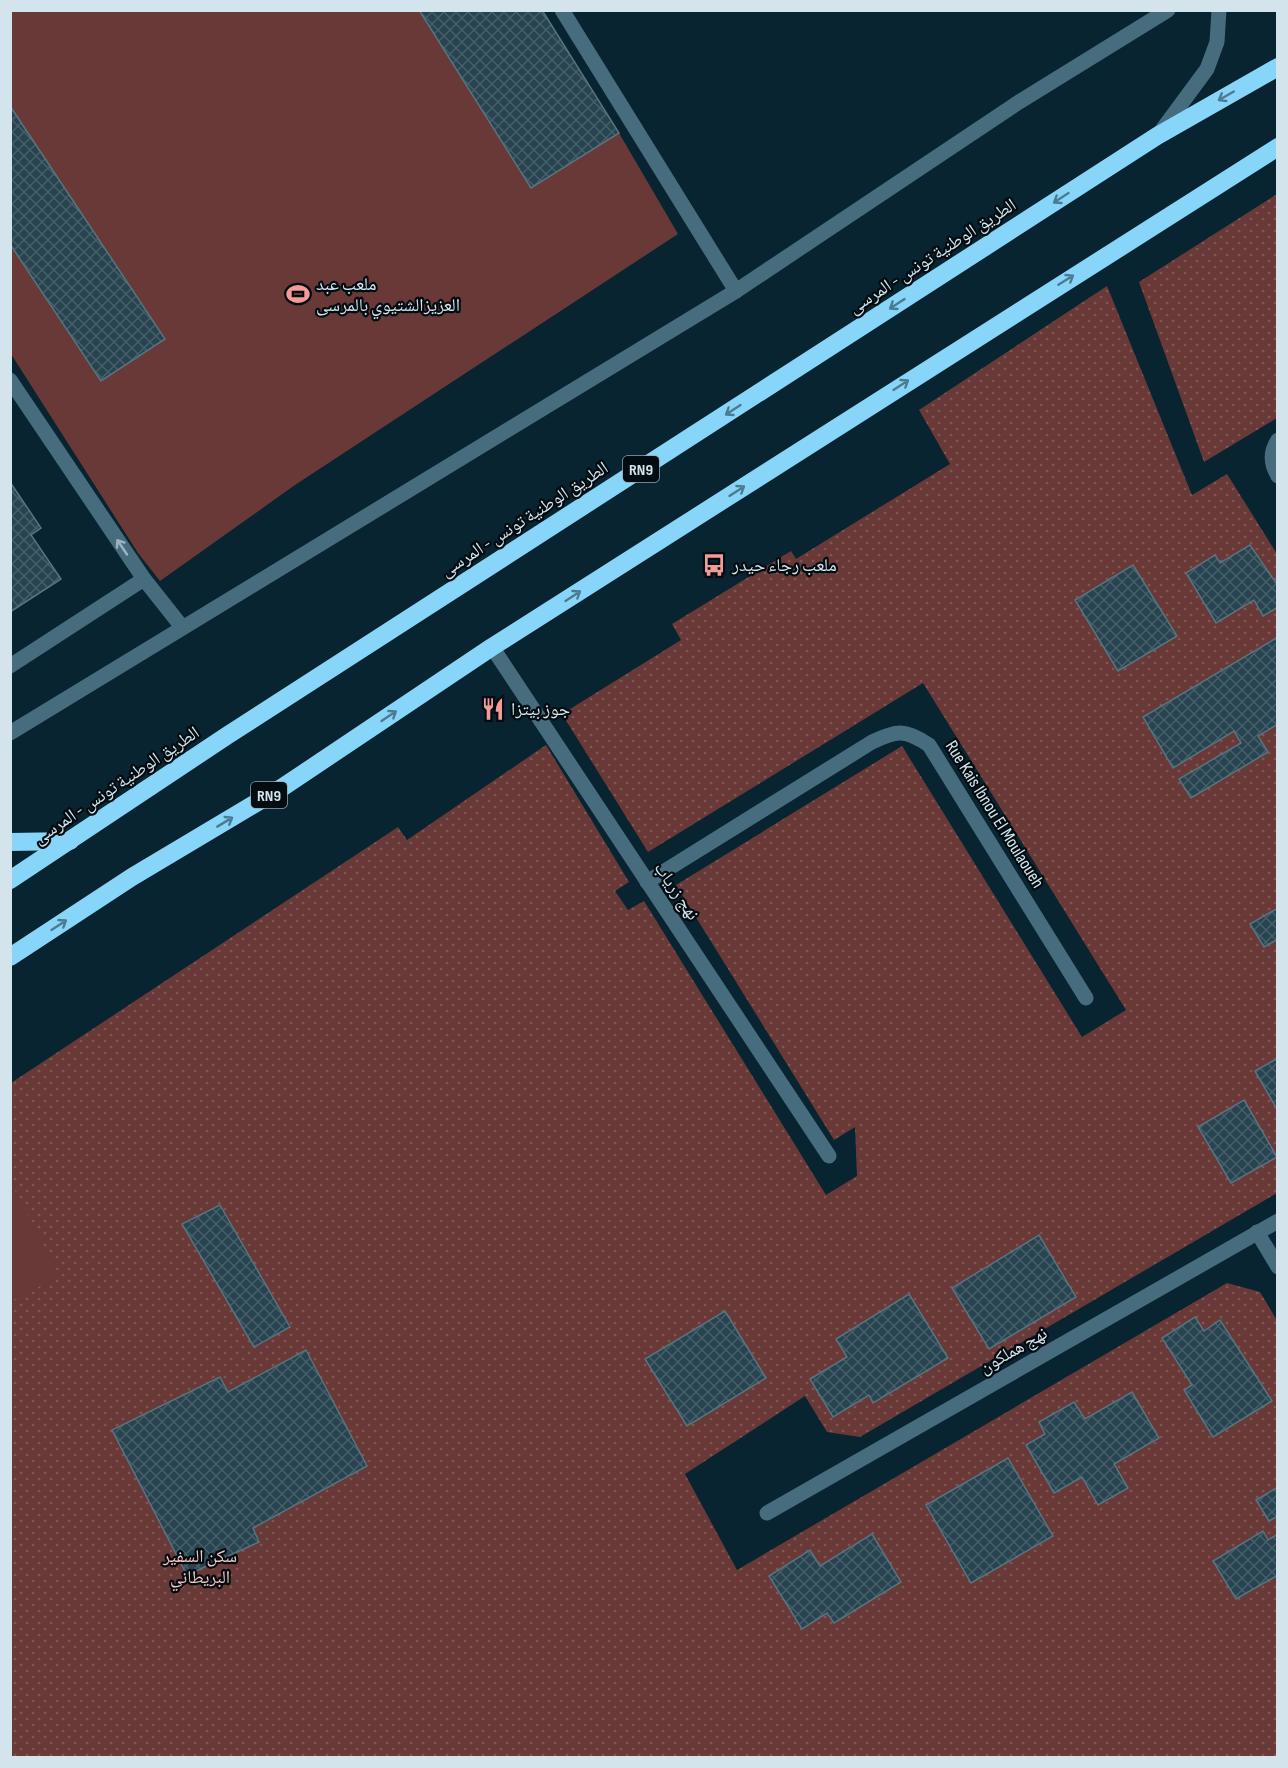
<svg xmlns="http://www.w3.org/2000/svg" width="1288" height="1768" font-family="'Sofia Sans Condensed','Noto Naskh Arabic',sans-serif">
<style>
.grass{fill:url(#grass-dots)}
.pitch{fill:#693937}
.building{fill:url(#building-cross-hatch);stroke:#567482;stroke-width:1.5}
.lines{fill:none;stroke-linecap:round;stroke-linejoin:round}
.minor{stroke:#466c7e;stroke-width:15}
.highway{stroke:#87d6fa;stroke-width:18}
.oneway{stroke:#4c7b91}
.oneway2{stroke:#9bb4c0}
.labels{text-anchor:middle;stroke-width:4.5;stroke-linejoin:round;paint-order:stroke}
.shield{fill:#030c11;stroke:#95a3aa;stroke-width:1.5}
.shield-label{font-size:16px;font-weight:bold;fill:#d4e4ec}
.street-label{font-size:18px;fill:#d4e4ec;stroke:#030c11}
.poi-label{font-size:18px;fill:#d4e4ec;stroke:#030c11;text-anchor:start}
.park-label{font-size:18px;fill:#f8c6c2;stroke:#030c11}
</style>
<defs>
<pattern id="grass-dots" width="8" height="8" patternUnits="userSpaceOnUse" patternTransform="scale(1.5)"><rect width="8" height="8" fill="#693937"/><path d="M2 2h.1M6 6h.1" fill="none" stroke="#7e5654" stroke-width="1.8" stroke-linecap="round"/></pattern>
<pattern id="building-cross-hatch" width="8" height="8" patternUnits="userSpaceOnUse" patternTransform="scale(1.5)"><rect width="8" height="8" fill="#284450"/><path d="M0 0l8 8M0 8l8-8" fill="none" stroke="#465f69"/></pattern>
</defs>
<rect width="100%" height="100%" fill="#072430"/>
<g class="grass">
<path d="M1277,194V418L1204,462L1139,282Z"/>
<path d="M1107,286L1192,495L1227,474L1277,554V1193L860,1437L827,1432L805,1396L685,1474L737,1570L1227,1283L1260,1292L1278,1322L1277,1757L11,1758V1083L398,827L407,840L546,745L629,882L615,891L628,910L644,901L826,1195L857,1176L855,1127L834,1140L676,885L902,746L1082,1037L1126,1010L923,683L648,852L562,714L681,640L672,624L791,551L796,559L950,464L919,410Z"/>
</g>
<g class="pitch">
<path d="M10,11H542L619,133L678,234L295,485L160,581L138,553L11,354Z"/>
<path d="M10,1181L60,1276L11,1301H10Z"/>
</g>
<g class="building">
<path d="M419,10H542L619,133L531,188Z"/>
<path d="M10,106L165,339L101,381L10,244Z"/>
<path d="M10,482L41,528L31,535L61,579L10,612Z"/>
<path d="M1250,545L1278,586V607L1263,616L1254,600L1216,623L1186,573L1215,555L1220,563Z"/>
<path d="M1133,565L1177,636L1118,671L1075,600Z"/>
<path d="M1278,637V724L1258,736L1268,752L1191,798L1179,779L1241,743L1234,731L1173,768L1143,717Z"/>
<path d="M1278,908V939L1264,947L1250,924Z"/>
<path d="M1278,1058V1111L1255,1071Z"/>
<path d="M1244,1100L1277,1157L1231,1183L1198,1127Z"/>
<path d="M220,1205L290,1327L254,1347L182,1224Z"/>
<path d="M1039,1235L1076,1297L989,1349L952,1288Z"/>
<path d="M909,1294L948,1358L873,1403L869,1395L833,1417L810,1379L847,1357L836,1339Z"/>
<path d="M725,1311L766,1378L687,1426L645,1359Z"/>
<path d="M1195,1317L1204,1331L1220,1320L1272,1401L1213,1437L1184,1390L1192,1385L1162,1338Z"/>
<path d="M306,1350L367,1466L253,1528L259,1542L187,1575L112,1430L220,1377L228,1392Z"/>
<path d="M1132,1392L1159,1438L1114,1464L1128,1488L1098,1505L1082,1477L1054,1493L1026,1445L1045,1434L1039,1422L1074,1402L1085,1419Z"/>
<path d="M1008,1458L1053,1536L971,1583L926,1505Z"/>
<path d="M1278,1487V1516L1269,1521L1256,1500Z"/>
<path d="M1263,1531L1268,1540L1278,1534V1575L1236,1599L1213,1561Z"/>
<path d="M872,1534L901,1582L834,1623L827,1613L802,1629L769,1576L810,1550L820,1566Z"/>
</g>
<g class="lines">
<g class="minor">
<path d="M562,10L736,291"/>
<path d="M1159,134L1207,69L1217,42L1219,10"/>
<path d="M10,380L144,579L182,627"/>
<path d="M1278,440C1270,452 1270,463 1278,476"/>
<path d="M492,647L829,1156"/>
<path d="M10,666L144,579"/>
<path d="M10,733L736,291L1019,102L1168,10"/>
<path d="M647,882L872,742C897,730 905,729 929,745L1086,998"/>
<path d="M1257,1232L1278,1267"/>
<path d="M767,1513L1278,1221"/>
</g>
<g class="highway">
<path d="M10,842L70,841"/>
<path d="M10,880L228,735L1157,136L1278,67"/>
<path d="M10,957L132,877L283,787L492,647L1278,147"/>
</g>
</g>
<defs><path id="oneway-shaft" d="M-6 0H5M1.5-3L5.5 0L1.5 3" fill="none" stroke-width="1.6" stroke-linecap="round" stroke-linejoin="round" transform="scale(1.5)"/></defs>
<g class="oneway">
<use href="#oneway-shaft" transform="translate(1226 96) rotate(150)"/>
<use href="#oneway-shaft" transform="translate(1061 198) rotate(147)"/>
<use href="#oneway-shaft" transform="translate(1066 280) rotate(-32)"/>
<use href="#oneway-shaft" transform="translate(897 304) rotate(147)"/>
<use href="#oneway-shaft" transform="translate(901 385) rotate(-33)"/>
<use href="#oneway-shaft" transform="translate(733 410) rotate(147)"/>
<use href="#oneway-shaft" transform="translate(737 491) rotate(-33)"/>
<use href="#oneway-shaft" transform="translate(573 596) rotate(-33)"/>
<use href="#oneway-shaft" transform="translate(389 716) rotate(-34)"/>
<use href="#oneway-shaft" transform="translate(225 822) rotate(-31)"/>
<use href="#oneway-shaft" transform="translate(59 925) rotate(-33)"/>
</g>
<use class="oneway2" href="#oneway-shaft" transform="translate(122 547) rotate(-124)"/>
<defs>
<g id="stadium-bare" transform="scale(1.8)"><path d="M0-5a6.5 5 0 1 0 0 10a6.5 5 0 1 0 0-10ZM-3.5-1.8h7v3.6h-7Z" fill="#f59b97" stroke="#030c11" stroke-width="2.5" paint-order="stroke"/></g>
<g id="bus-bare" transform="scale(1.8)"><path d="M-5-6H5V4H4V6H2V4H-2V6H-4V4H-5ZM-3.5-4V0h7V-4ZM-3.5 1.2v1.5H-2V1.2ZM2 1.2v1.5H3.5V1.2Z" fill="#f59b97" stroke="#030c11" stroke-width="2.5" paint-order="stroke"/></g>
<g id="restaurant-bare" transform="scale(1.8)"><path d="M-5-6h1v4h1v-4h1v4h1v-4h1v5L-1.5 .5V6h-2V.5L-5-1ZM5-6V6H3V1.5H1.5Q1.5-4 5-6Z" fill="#f59b97" stroke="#030c11" stroke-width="2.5" paint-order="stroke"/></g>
</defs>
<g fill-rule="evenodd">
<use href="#stadium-bare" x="298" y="294"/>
<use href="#bus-bare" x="714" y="565"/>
<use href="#restaurant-bare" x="493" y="709"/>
</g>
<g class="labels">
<g class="shield">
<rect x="623" y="456" width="36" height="26" rx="4.5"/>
<rect x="251" y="782" width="36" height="26" rx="4.5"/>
</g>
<g class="shield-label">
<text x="641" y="475">RN9</text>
<text x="269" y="801">RN9</text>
</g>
<g class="street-label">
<text transform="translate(932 256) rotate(-33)" y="6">الطريق الوطنية تونس - المرسى</text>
<text transform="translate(524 519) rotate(-33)" y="6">الطريق الوطنية تونس - المرسى</text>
<text transform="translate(116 785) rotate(-34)" y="6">الطريق الوطنية تونس - المرسى</text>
<text transform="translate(995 814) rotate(58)" y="6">Rue Kais Ibnou El Moulaoueh</text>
<text transform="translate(677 891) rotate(56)" y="6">نهج زرياب</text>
<text transform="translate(1013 1350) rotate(-30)" y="6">نهج هملكون</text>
</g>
<g class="poi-label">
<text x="316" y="290">ملعب عبد<tspan x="316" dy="21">العزيزالشتيوي بالمرسى</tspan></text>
<text x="732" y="571">ملعب رجاء حيدر</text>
<text x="511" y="715">جوز بيتزا</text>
</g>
<g class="park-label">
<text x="200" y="1562">سكن السفير<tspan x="200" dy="21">البريطاني</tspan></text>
</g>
</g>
<rect width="1288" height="1768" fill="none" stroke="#d4e4ec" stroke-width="24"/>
</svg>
